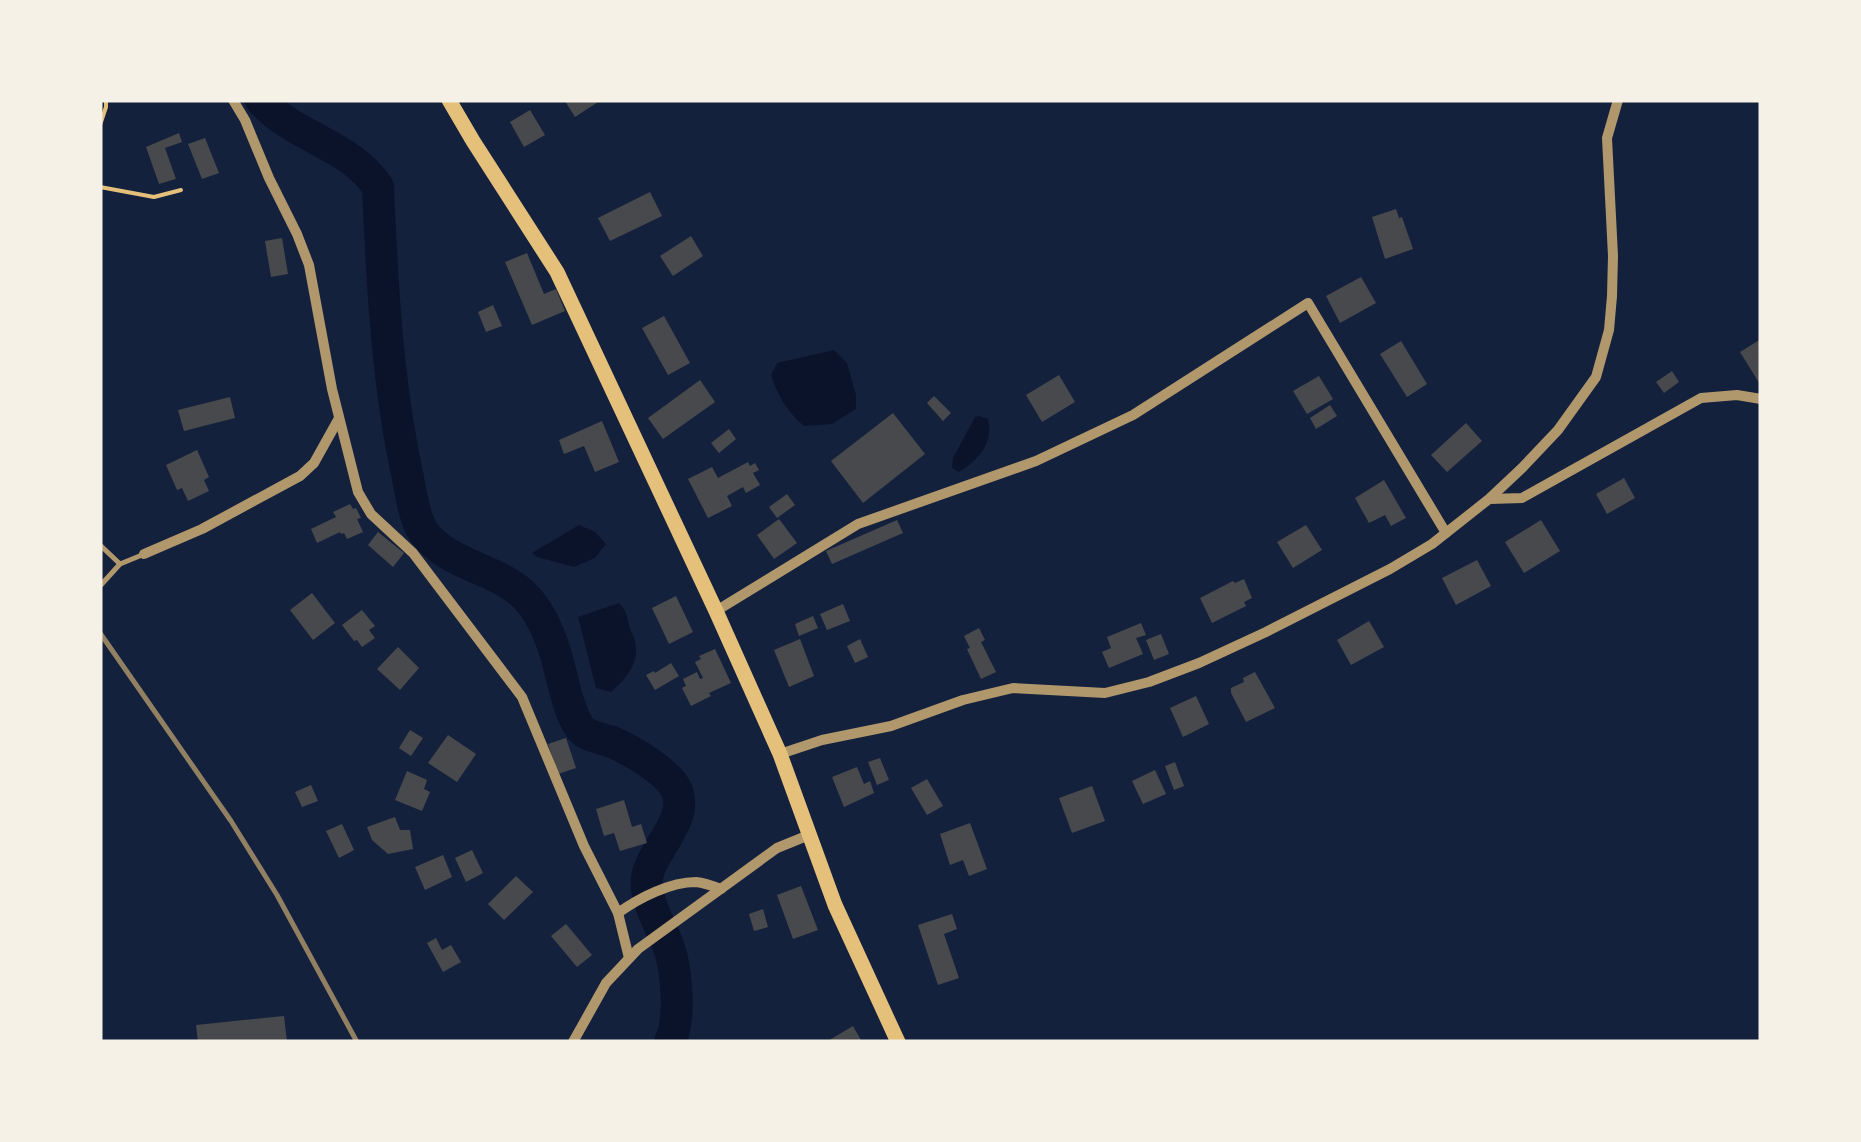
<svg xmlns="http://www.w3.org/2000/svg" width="1861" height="1142" font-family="Helvetica,sans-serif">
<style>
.water{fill:#0b132b}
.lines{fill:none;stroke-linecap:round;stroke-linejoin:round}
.river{stroke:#0b132b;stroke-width:32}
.building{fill:#48494c}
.path{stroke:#e5c07b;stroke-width:4}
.service{stroke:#b1986c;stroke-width:5}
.minor{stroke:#b1986c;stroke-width:10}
.secondary{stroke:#e5c07b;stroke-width:15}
.rail{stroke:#918062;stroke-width:5}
</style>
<rect width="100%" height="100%" fill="#14213d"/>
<g class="water">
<path d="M834,350L847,363L856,395V409L832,424L804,426C787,412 778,396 771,375L777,363Z"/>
<path d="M979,416L988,419C994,443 978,460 959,472L952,468L953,458L975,417Z"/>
<path d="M579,525L595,532L606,544L595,558L574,567L537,557L532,553Z"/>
<path d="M619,603C627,611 626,615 629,625C630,631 634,636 635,641C640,663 626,679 611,692L596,688L578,617Z"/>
</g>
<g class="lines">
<path class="river" d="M261,100C294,138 350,144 378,187C382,281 387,381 407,473C410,488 414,518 423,531C446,565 496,568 524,595C539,610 550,635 556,655C562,674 569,720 584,732C592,737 603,739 612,742C631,750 669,772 677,791C690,825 641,857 647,889C650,909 661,927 668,945C677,969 681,1019 670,1042"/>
</g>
<g class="building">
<path d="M567,100H601L575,117L565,101Z"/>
<path d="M530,110L545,135L524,147L510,122Z"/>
<path d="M179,133L182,142L165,148L176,179L159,184L146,147Z"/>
<path d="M205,138L219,173L202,179L188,144Z"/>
<path d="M650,192L662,216L610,241L598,218Z"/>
<path d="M1396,209L1399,218L1402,217L1413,249L1385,259L1372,217Z"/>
<path d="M691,236L703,256L673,276L660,256Z"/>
<path d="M282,238L288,274L271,277L265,241Z"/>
<path d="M527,253L544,294L556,289L565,311L532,325L505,262Z"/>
<path d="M1361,277L1376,303L1340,323L1326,296Z"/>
<path d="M493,305L502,326L486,332L478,312Z"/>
<path d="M664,316L690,363L668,375L642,328Z"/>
<path d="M1761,339V386L1740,352Z"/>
<path d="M1401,341L1427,384L1407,397L1380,354Z"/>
<path d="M1672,371L1679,382L1664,393L1656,382Z"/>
<path d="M1059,375L1075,402L1042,422L1026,395Z"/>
<path d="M1319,376L1333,399L1307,414L1293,391Z"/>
<path d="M700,380L715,402L663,439L648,418Z"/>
<path d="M934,396L951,413L943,421L927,403Z"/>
<path d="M230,397L235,418L184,431L178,410Z"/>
<path d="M1330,405L1337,416L1316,429L1310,418Z"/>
<path d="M893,413L925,454L863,503L831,461Z"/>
<path d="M602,421L619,462L595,472L584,446L564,454L559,440Z"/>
<path d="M1466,423L1482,441L1447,472L1431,455Z"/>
<path d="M729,429L736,439L719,453L711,443Z"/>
<path d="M197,450L209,477L204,480L209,491L188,501L182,488L177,490L166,465Z"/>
<path d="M748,462L750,466L755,463L759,470L753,473L760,485L746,493L743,487L727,496L732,506L708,518L688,479L712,467L718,478Z"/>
<path d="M1624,478L1635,498L1607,514L1596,494Z"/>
<path d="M1384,480L1406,518L1391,526L1385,515L1369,523L1355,498Z"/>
<path d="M787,494L795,505L777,518L769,507Z"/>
<path d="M350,504L353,509L356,508L361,518L357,519L363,532L347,539L344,533L341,534L340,532L317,543L311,529L336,517L333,512Z"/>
<path d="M779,519L797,543L774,559L757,535Z"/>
<path d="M897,520L903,533L832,564L826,551Z"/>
<path d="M1541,520L1560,551L1524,573L1505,542Z"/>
<path d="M1306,525L1322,550L1293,568L1277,542Z"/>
<path d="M378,532L404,553L393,567L368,545Z"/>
<path d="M1477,560L1491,586L1456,605L1442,578Z"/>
<path d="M1244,579L1252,598L1244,602L1246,606L1212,623L1200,598L1233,581L1235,583Z"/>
<path d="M312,593L335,623L313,640L290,610Z"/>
<path d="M676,596L693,632L669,644L652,608Z"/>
<path d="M843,604L850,621L827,630L820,614Z"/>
<path d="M362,610L375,626L369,630L375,638L362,647L357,640L354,641L342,625Z"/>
<path d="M813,616L818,628L799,636L795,624Z"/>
<path d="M1369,621L1384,647L1351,665L1337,640Z"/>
<path d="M1141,623L1146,635L1136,638L1143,654L1109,668L1102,652L1111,648L1107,637Z"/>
<path d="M979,628L985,640L981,642L996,672L981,679L967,649L970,648L964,636Z"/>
<path d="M1161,634L1169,654L1154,660L1146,640Z"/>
<path d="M800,639L814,676L789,687L774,650Z"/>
<path d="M860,639L868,657L855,663L847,646Z"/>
<path d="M398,647L419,668L400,690L377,669Z"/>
<path d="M715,649L731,683L709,693L711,696L691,706L682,688L686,686L683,679L697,672L700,679L703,678L695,662L701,659L699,656Z"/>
<path d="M671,663L679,676L655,690L646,675L654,671L655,673Z"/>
<path d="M1255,672L1275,708L1246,722L1231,693V688L1244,682L1243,678Z"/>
<path d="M1196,696L1209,724L1183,737L1170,708Z"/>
<path d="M410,730L423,738L411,756L399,748Z"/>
<path d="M448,735L476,754L457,782L428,763Z"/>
<path d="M566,738L576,768L558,774L548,744Z"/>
<path d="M880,758L889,780L877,785L868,762Z"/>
<path d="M1175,762L1184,786L1174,790L1165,766Z"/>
<path d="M857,767L864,784L870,781L874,793L844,807L832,777Z"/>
<path d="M1155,770L1166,794L1143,804L1132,781Z"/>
<path d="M407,771L427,780L424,789L430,792L422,811L395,800Z"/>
<path d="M927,779L943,806L927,815L911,788Z"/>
<path d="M311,785L318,801L302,807L295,792Z"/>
<path d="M1092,786L1105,821L1072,833L1059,798Z"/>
<path d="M624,800L632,827L641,824L647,843L620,851L614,833L604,836L596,809Z"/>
<path d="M395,817L400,830H410L413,849L388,854L372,840L367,827Z"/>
<path d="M970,823L987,869L969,876L963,860L950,865L940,834Z"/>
<path d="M342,824L354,850L339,858L326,831Z"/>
<path d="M472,850L483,873L466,882L455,858Z"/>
<path d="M443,855L452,877L425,890L415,867Z"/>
<path d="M516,876L533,892L504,920L488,904Z"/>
<path d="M801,886L818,930L793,939L777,895Z"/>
<path d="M763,909L768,927L754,931L749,914Z"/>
<path d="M952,914L957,929L944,934L959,978L938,985L918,925Z"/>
<path d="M566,924L592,955L577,967L551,936Z"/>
<path d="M436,938L442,950L451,945L461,962L443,972L427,943Z"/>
<path d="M284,1016L287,1042H198L196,1025Z"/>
<path d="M853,1026L862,1042H826Z"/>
</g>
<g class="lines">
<g class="path">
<path d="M100,125L106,107V100"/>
<path d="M100,187L154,197L181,190"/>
</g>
<g class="service">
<path d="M100,545L120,564L142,555"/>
<path d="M100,586L120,564"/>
</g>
<g class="minor">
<path d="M233,100L245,120L269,178L297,234L309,265L332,389L358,492L371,514L413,553L522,697L584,846L618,913L629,958"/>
<path d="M1490,499L1522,498L1701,398L1737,395L1761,399"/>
<path d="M144,554L202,529L300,476L314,463L338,420"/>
<path d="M716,611L858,524L1036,461L1133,415L1308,303L1446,533"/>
<path d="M780,754L822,740L891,726L963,700L1013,688L1105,693L1149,682L1199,663L1266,632L1390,569L1432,544L1489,499L1522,468L1558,430L1596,377L1609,330L1612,296L1613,256L1607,138L1618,100"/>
<path d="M618,913C639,898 670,882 696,882C705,883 713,886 721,889"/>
<path d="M573,1042L606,983L638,949L777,848L809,835"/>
</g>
<path class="secondary" d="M449,100L473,141L557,272L716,611L780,754L835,905L898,1042"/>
<path class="rail" d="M100,633L231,821L277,895L357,1042"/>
</g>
<rect width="1861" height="1142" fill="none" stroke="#f6f1e7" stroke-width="205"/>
</svg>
